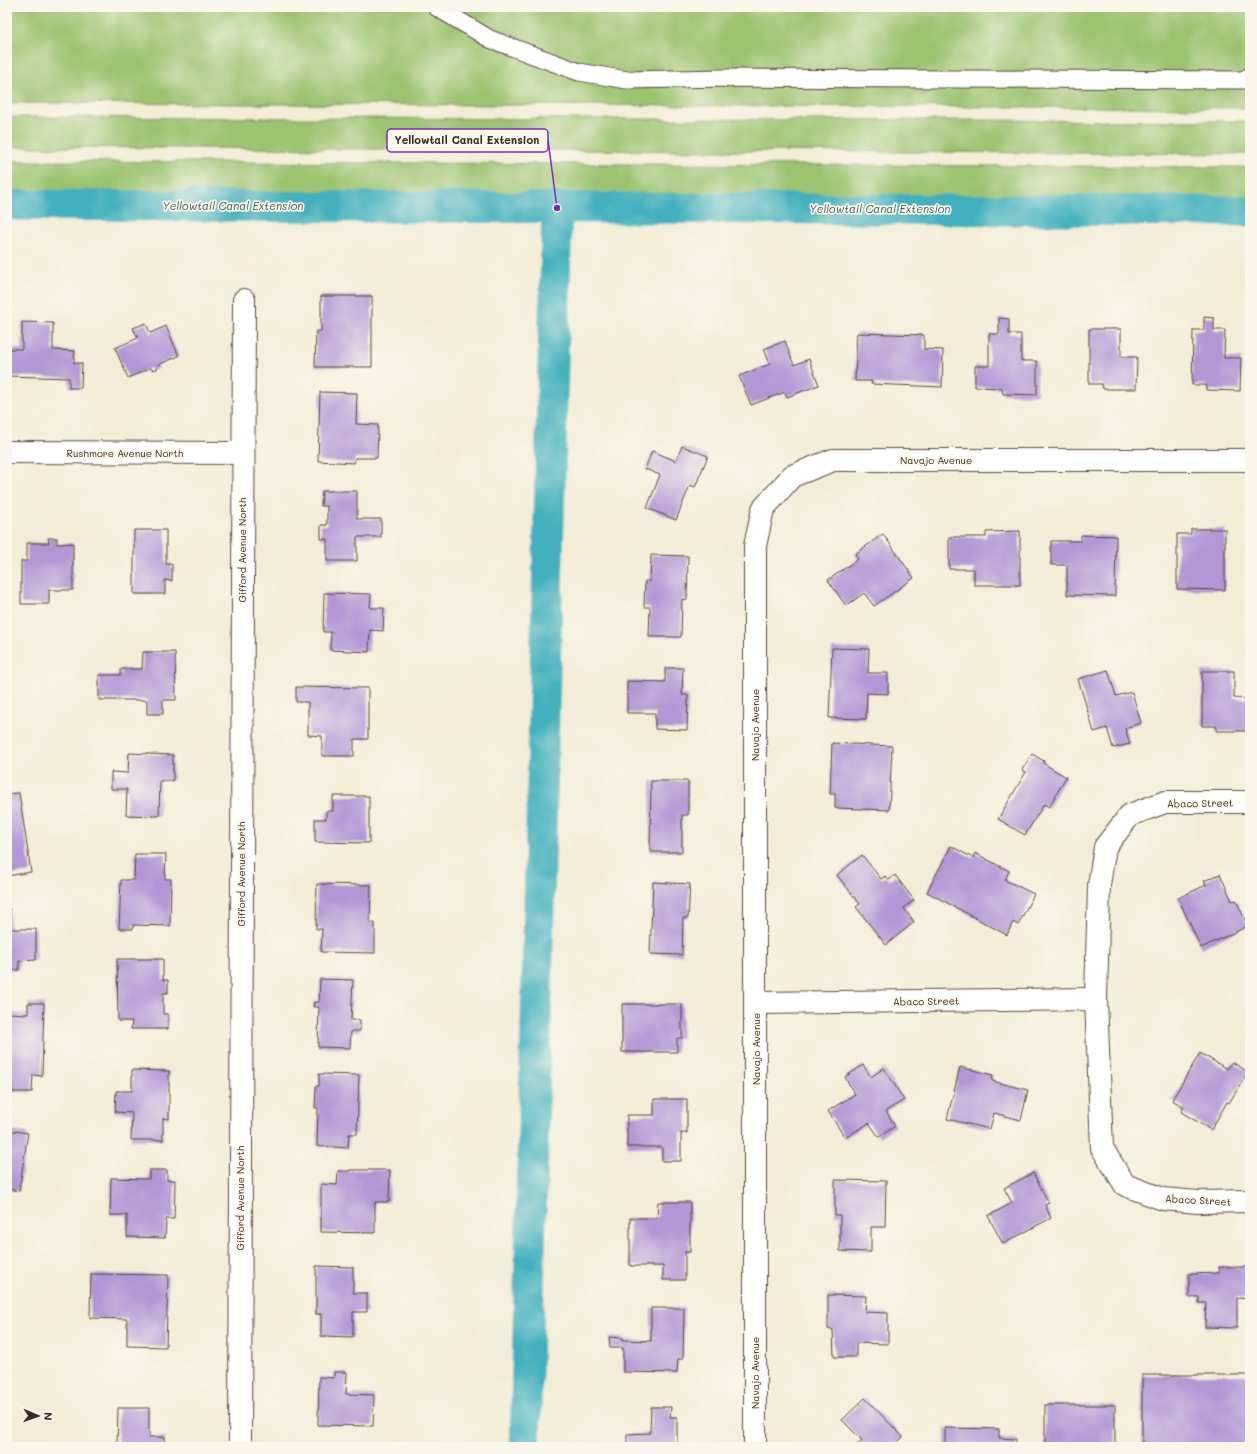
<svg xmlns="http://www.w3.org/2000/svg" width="1257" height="1454" font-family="Mali,sans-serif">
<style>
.green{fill:#9bc36f;stroke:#6b7646}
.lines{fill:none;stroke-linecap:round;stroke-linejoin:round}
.canal{stroke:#42b0be;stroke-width:31}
.building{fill:#b197d6}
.service-casing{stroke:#57473a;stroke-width:19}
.minor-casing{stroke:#57473a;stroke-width:24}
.service{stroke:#fff;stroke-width:17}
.minor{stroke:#fff;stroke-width:22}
.labels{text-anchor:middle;stroke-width:3.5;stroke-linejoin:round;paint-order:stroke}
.street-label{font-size:10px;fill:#3b2a1e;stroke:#fbf7ec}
.water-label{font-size:11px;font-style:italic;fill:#3d5956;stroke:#fbf7ec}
.leader{fill:none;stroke:#7b2cbf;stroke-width:1.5}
.callout-dot{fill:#7b2cbf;stroke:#fbf7ec;stroke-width:1.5}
.callout{fill:#fbf7ec;stroke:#7b2cbf;stroke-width:1.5}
.callout-label{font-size:11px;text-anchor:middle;font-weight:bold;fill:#3b2a1e}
</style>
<rect width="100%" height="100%" fill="#fbf7ec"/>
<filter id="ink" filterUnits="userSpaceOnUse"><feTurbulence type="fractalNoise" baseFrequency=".025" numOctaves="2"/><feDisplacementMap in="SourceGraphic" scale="8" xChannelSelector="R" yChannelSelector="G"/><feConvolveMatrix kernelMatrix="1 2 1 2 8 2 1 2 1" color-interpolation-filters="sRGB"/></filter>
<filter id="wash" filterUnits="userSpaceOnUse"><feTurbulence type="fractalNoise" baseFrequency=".012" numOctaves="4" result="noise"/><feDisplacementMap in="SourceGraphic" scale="16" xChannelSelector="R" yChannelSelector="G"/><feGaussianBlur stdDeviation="0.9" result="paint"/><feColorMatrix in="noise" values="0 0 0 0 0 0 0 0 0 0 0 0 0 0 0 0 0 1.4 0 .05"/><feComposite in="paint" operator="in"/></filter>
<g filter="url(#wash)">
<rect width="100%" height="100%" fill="#f3edd7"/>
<g class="green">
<path d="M7,7H1250V108L7,103Z"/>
<path d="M7,117L1250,121V154L7,147Z"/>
<path d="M7,161L1250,167V222L801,221L7,213Z"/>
</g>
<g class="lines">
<g class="canal">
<path d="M7,205L1250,211"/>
<path d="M525,1447L557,208"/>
</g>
</g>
<g id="blocks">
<g class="building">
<path d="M321,296H372V367H315L316,331H321Z"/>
<path d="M1204,317L1214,318V330H1225L1224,358H1241L1240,391L1206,390V385H1192L1193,330H1204Z"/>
<path d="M999,318L1009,319V334H1021V361H1037V395L1003,394L1002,388L975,387V366H989V334H999Z"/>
<path d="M22,322L53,323V350L75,351L74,363H82L81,388H69V378L7,376L8,349H22Z"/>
<path d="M146,323L150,333L166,326L179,356L158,365L157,369L153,370L150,368L128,378L115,348L138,338L133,328Z"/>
<path d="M1089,329H1121V357H1137L1136,389H1103L1102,384H1089Z"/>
<path d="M857,333L924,335V349L943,350L942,387L871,384L872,381H855Z"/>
<path d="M785,341L794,365L809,359L819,385L787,397L785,392L751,405L739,376L770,364L764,349Z"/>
<path d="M320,392L357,393L356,424L378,425L377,458H355L354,463L318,461Z"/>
<path d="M682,446L708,456L695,487L690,485L676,520L647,508L660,475L645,469L652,451L676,461Z"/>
<path d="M322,491H357V519H381V537H357V561H327V539H321V525H327V506H321Z"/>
<path d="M1191,529H1225V590L1177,589V534H1191Z"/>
<path d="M134,530H166V564H172V581L165,580V594H134Z"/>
<path d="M1020,531V585H974V569H949V537H986V532Z"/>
<path d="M883,534L914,578L874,606L864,593L846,606L828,580L858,559L855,554Z"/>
<path d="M1081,535L1116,536L1115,596L1067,595V565H1051V541H1081Z"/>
<path d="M48,538H57V544L73,543V590H49V604H21V561H27V543H49Z"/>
<path d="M651,555L688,556L687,600L682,599L681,637H649L650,607H644L645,581H650Z"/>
<path d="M324,593L371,594L370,608H384L383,631L370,630L369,652L330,650L331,632H323Z"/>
<path d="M832,648L869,649L868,673H888V694L867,693L866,719L829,718Z"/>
<path d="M143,652H175L176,700H163V714H147V700H99V675H121V669H142Z"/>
<path d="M665,668H683L682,695H688L687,730L655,729V713H627V681L665,682Z"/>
<path d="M1108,670L1116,696L1132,692L1141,723L1125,728L1130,744L1113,748L1107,728L1094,732L1078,679Z"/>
<path d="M1202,671H1234V698L1250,699V731H1216V726H1202Z"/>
<path d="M296,687L368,688V739H354V756H322V736L308,735V702H296Z"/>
<path d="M832,743L892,746L889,810L835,808V794H830Z"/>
<path d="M129,753L173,755V781H160L159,816L126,815L127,789H111V772L128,773Z"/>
<path d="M1032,754L1044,761L1043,763L1066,777L1049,807L1044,804L1025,835L998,819L1026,772L1022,770Z"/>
<path d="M651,781H688V815H682V852H650Z"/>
<path d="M19,793L31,872L7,876V794Z"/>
<path d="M333,796H369V843L315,842V819H326V811H333Z"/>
<path d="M951,846L973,858L975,853L1009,871L1005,880L1034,894L1018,925L1013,922L1007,935L927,892Z"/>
<path d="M135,854H166L165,879H171L170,926L133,925V929H119L121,880H134Z"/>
<path d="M862,855L881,879L885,876L889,880L895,875L914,900L904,908L914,922L886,945L856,907L860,904L837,875Z"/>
<path d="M1220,874L1232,901L1236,900L1248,926L1201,948L1178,898L1206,885L1204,881Z"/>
<path d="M653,882L690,884L688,918H683L682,955L650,954Z"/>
<path d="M317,884L371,885L370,923H375V953L321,952L322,929H316Z"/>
<path d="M7,909H10V929H36V960L19,961V970H7Z"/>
<path d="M117,959H163V980H168V993H163V1014H168V1029H131L132,1021H118Z"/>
<path d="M320,979L353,980L351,1020H360V1031H351L350,1048L318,1047L319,1007H313L314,1002H319Z"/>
<path d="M28,1003H44L42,1076L33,1075L32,1092H12V1086H7V1013L28,1014Z"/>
<path d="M622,1004H682V1038H677V1052H622Z"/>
<path d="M1200,1053L1227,1069L1232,1062L1248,1072L1229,1103L1227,1102L1211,1130L1181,1112L1184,1107L1172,1100Z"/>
<path d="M863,1065L871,1077L884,1068L904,1100L886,1111L895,1126L879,1137L869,1123L845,1138L828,1111L855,1094L845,1077Z"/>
<path d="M960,1067L993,1075L992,1081L1028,1090L1021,1120L994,1113L990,1129L947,1119Z"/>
<path d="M132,1070L169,1071V1119L163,1118V1140H131L132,1113L115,1112L116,1091H132Z"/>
<path d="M319,1074L359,1075L357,1134H349L348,1148L317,1146L318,1108H315L316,1086H319Z"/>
<path d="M654,1099H687V1133H681V1161H662V1147H627V1115H654Z"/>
<path d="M7,1130L28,1133L19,1191L7,1189Z"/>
<path d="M149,1170H167V1180H175L174,1219H166L165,1238L127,1237V1215H110L111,1178L149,1179Z"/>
<path d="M350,1170H390L389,1202H375V1233L321,1232V1184L337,1185L338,1171H350Z"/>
<path d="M1033,1173L1049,1203L1045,1205L1051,1218L1003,1244L988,1216L1012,1203L1004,1188Z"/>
<path d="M835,1180L886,1181L885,1227H871V1252L840,1251V1215H835Z"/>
<path d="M658,1202H690V1252H685V1280H663V1266H630V1218H657Z"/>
<path d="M316,1266L353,1267V1293H367V1312H353V1337L321,1336V1314H316Z"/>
<path d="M1219,1267H1250V1299L1237,1298V1328L1205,1327L1206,1303H1199V1297H1189V1274L1219,1273Z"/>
<path d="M91,1274L168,1275L166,1347L127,1346V1319L90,1318Z"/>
<path d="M828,1295L866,1296L865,1312L888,1313V1344L856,1343V1357H834L833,1330L828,1329Z"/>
<path d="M651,1308H684L683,1359H678L677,1373L623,1372V1348H610L609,1337L623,1338V1340L651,1341Z"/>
<path d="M334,1372H347L346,1394L374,1395L373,1426L318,1425L319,1377L334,1378Z"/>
<rect x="1142" y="1375" width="108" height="72"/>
<path d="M865,1398L903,1437L893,1447H854L862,1440L842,1420Z"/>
<rect x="1045" y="1405" width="70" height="42"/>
<path d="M651,1407H671L670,1417H677V1447H627V1434L650,1433Z"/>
<path d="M118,1408H149V1437H165V1447H117Z"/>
<path d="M945,1428L999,1429V1438L1016,1439V1447H945Z"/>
</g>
</g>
</g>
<g filter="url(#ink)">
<use href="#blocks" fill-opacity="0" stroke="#57473a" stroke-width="1"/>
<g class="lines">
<g class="service-casing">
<path id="service" d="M436,7L490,39L579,72L627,80L724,78L1243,80L1250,76"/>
</g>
<g class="minor-casing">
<g id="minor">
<path d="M7,452L242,453"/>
<path d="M1250,802H1165L1130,815L1105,847L1099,885L1096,999L1102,1148L1125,1185L1163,1199L1198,1202L1250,1201"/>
<path d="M756,1003L1096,999"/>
<path d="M240,1447L244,300"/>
<path d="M755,1447V546L763,509L792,476L833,460H1250"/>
</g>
</g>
<use href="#service" class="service"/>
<use href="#minor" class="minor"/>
</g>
</g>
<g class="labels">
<g class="street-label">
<text x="125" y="457">Rushmore Avenue North</text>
<text x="936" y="464">Navajo Avenue</text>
<text transform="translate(242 550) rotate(-90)" y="4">Gifford Avenue North</text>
<text transform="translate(755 725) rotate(-90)" y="4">Navajo Avenue</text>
<text transform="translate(1200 803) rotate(-1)" y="4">Abaco Street</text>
<text transform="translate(241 874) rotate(-90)" y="4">Gifford Avenue North</text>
<text transform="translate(926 1001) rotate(-1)" y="4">Abaco Street</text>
<text transform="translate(756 1049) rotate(-90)" y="4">Navajo Avenue</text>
<text transform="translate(240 1198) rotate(-90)" y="4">Gifford Avenue North</text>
<text transform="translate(1198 1200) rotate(3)" y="4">Abaco Street</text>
<text transform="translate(755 1373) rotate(-90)" y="4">Navajo Avenue</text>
</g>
<g class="water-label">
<text x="233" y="210">Yellowtail Canal Extension</text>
<text x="880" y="213">Yellowtail Canal Extension</text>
</g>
</g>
<path class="leader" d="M557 208L548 140"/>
<circle class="callout-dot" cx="557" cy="208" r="4"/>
<rect class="callout" x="387" y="129" width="161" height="23" rx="4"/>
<g class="callout-label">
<text x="467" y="144">Yellowtail Canal Extension</text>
</g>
<rect width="1257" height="1454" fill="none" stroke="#fbf7ec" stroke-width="24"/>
<g transform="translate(38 1416) rotate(92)" stroke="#fbf7ec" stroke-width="3" paint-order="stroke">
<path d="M0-3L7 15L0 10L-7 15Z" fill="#3b2a1e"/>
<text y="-6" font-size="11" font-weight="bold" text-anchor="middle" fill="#3b2a1e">N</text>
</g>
</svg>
